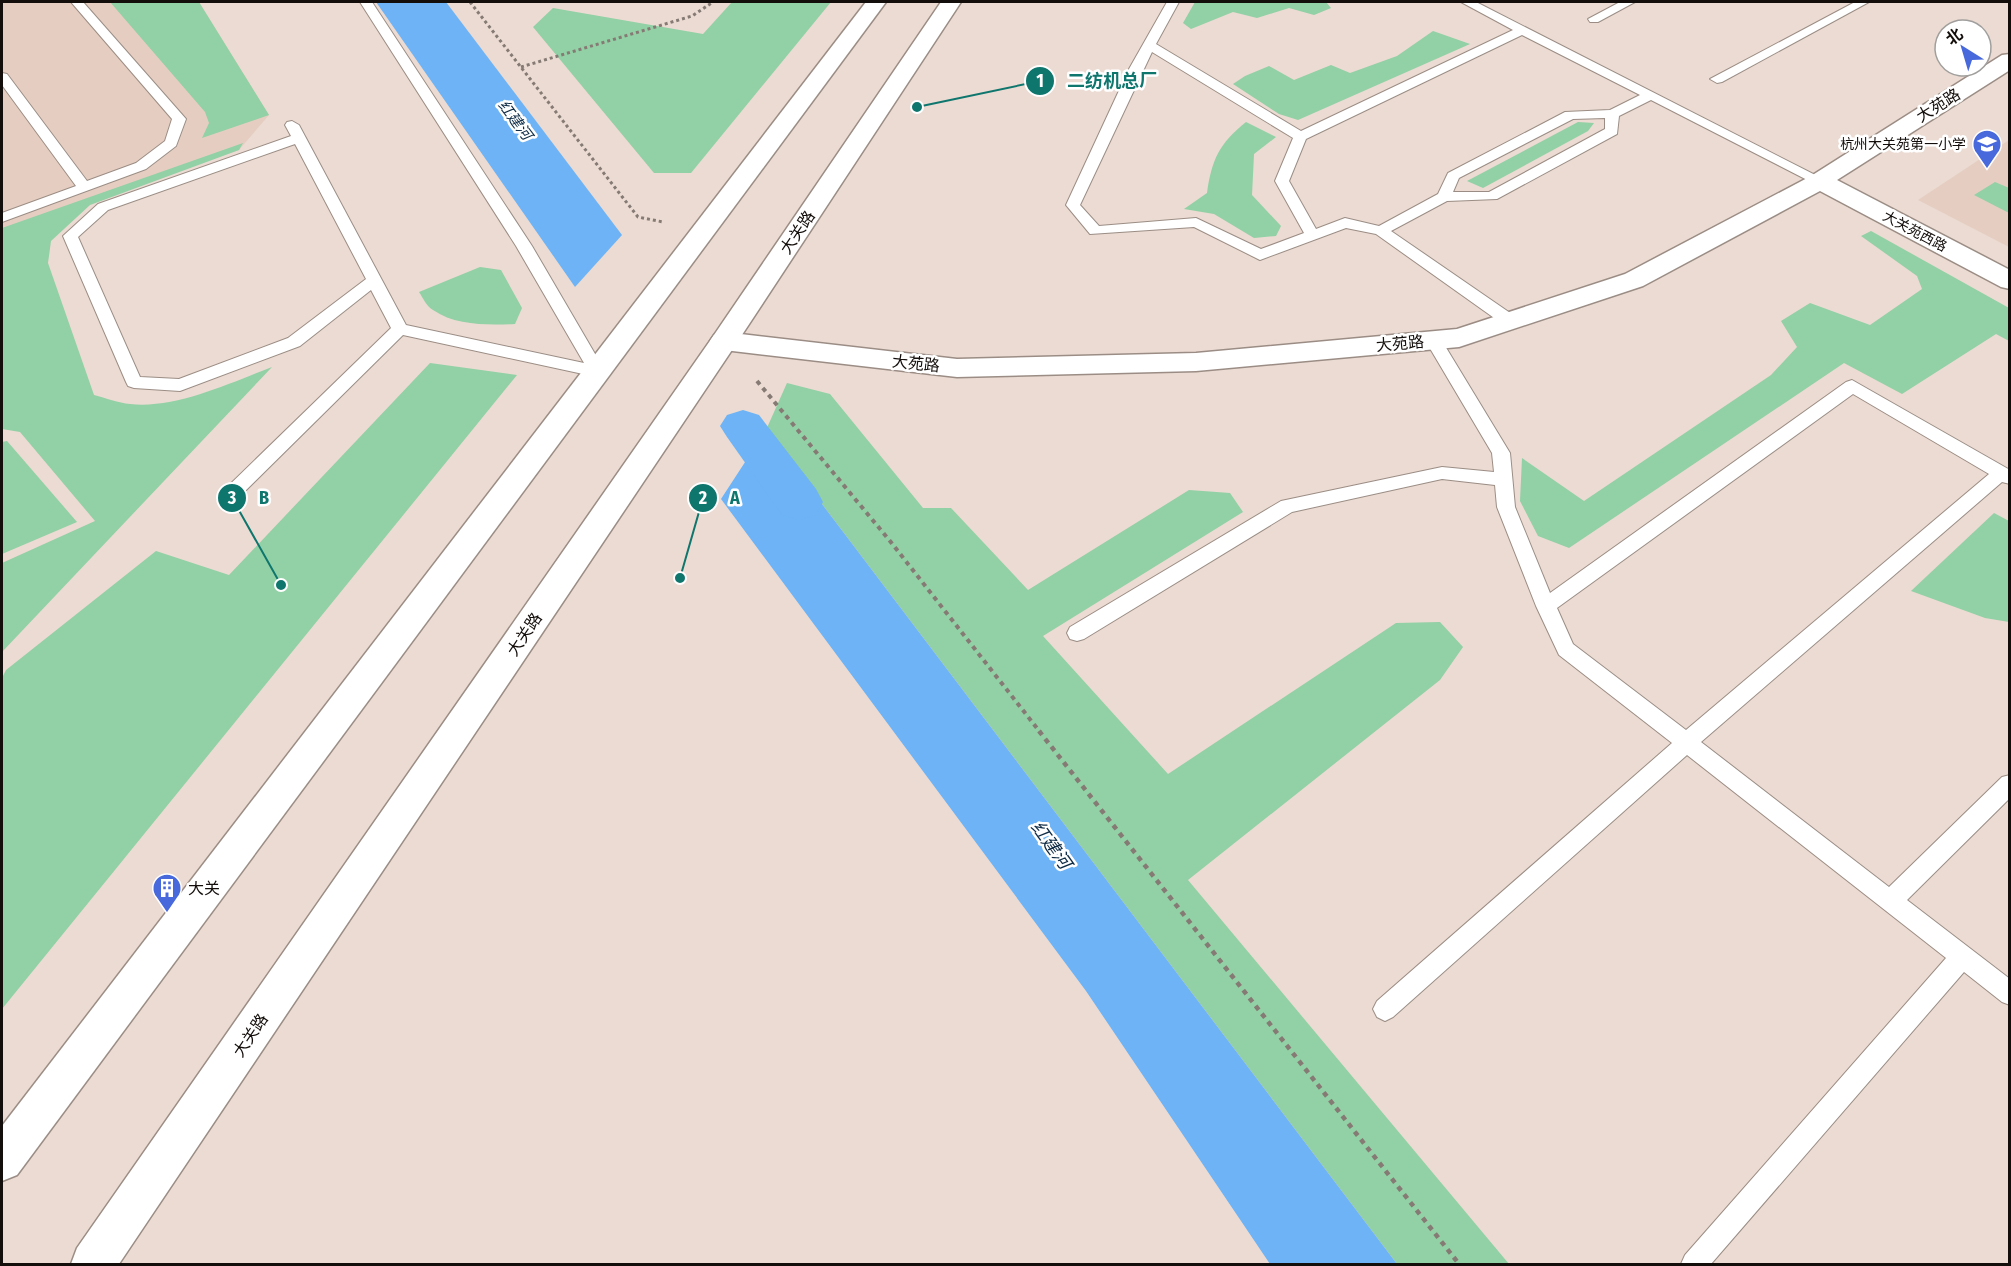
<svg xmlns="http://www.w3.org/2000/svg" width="2011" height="1266" font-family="'Fira Sans Condensed','Noto Sans SC',sans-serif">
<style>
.built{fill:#e5cec1}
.green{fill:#92d0a5}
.water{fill:#6db3f5}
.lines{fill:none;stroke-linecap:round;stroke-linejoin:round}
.canal{fill:#6db3f5;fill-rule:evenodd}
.lane-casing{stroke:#9b8d85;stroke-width:2}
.street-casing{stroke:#9b8d85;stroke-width:3}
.primary-casing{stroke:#9b8d85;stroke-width:3}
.path-far2{stroke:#857a74;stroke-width:3;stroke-dasharray:3 3;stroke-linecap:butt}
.path-far1{stroke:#857a74;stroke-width:4;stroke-dasharray:4.5 4.5;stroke-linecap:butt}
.path{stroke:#857a74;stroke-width:4.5;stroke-dasharray:5 5;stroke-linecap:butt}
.lane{fill:#fff;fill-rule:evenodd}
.street{fill:#fff;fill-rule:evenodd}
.primary{fill:#fff;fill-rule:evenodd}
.labels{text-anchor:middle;stroke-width:5;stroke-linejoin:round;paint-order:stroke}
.far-poi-label{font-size:14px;fill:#130e0b;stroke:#fff;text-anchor:end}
.far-street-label{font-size:14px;fill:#130e0b;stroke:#fff}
.far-water-label{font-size:15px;font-style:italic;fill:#0e2b45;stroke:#fff}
.street-label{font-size:16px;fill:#130e0b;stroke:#fff}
.poi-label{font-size:16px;fill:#130e0b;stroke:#fff;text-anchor:start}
.water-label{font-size:18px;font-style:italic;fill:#0e2b45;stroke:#fff}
.leader{fill:none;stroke:#0f766e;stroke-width:2}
.callout-dot{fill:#0f766e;stroke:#fff;stroke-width:2}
.mark-label{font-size:18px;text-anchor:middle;font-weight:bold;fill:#fff}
.callout-label{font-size:18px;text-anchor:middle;font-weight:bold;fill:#0f766e;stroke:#fff;stroke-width:5;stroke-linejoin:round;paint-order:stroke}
</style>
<rect width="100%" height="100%" fill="#ebdbd2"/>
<g class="built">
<path d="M2,2H199L269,115L239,150L2,229Z"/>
<path d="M2009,140V247L1918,200Z"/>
</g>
<g class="green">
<path d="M110,2H199L269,115L202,138L209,123L205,112Z"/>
<path d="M732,2H831L691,173H654L533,27L553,8L703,34Z"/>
<path d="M1195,2H1326L1331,8L1314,15L1289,8L1257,18L1233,12L1191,29L1183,23Z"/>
<path d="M1433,31L1470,44L1298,120L1279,114L1233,84L1245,76L1269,66L1294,80L1331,65L1350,73L1397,56Z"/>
<path d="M1246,122L1276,137L1254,154L1252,195L1281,226L1276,236L1254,238L1214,214L1184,209L1207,193C1212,159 1219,144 1246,122Z"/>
<path d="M1578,122L1594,123L1588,131L1483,188L1467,181Z"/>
<path d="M243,143L239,150L90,205L51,241L48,263L94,395C106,398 118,403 130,404C176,409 230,383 272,367L2,652V563L95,521L20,432L2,429V228Z"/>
<path d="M1995,182L2009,188V213L1974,195Z"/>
<path d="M1871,231L2009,308V341L1996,334L1902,394L1844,363L1569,548L1538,536L1520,501L1522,458L1584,501L1771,375L1797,347L1781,321L1810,303L1870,325L1922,289L1917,276L1861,236Z"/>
<path d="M480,267L501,270L522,308L515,324C489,325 456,326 433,310C427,307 423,298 419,292Z"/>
<path d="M430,363L517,375L2,1009V678L6,670L156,551L229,575Z"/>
<path d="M787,383L830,394L923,508H951L1028,590L1189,490L1230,493L1243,512L1043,636L1168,774L1396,623L1440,622L1463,647L1440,680L1188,880L1509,1264H1397L766,430Z"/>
<path d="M7,441L77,522L2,554V442Z"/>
<path d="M1994,513L2009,521V622L1985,618L1911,591Z"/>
</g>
<g class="water">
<path d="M376,2H446L622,235L575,287Z"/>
<path d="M766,430L1397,1264H1270L1086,991L721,499Z"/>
</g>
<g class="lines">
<path class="canal" d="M743,410L759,415L816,489L823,502L816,515L799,520L782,515L727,437L720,426L727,415Z"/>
<g class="lane-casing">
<g id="lane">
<path d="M71,2H83L186,119L176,146L146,169L2,222V213L76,186L2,85V73L7,74L87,181L136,163L165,141L172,119Z"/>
<path d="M360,2H372L532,246L605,371L603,375L597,377L403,335L232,504L226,506L220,504L217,499L220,494L391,328L371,290L300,346L180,391L134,388L128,386L126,382L63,236L98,204L291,136L285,125L287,122L292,121L299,125L406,325L584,363L516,246ZM295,144L366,279L288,338L179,379L140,377L78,237L108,210Z"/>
<path d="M1167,2H1179L1156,44L1301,131L1513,30L1461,2H1476L1827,181L1825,184H1815L1651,100L1619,116L1617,134L1497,199L1447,201L1391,231L1516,317L1518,321L1516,325H1504L1376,234L1346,228L1260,260L1194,227L1090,234L1066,205L1129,69ZM1522,35L1640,95L1610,110L1565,112L1448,173L1438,194L1379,226L1345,218L1316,229L1289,181L1306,139ZM1152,52L1293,138L1275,181L1304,233L1261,249L1196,218L1099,226L1080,205ZM1605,118V129L1489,192H1453L1459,178L1573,119Z"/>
<path d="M1620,2H1635L1598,22H1590L1588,19Z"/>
<path d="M1855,2H1869L1722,82L1717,83L1710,79Z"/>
<path d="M1433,335L1439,336L1510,453L1515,507L1550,593L1846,382L1852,380L2010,470V484L2002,482L1701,742L1889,887L2002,777L2010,775V798L1907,900L2010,979V1005L2002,1002L1964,972L1711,1264H1681L1685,1255L1946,958L1687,755L1393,1017L1385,1021L1377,1017L1373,1009L1377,1001L1672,743L1559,655L1536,606L1497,507L1495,485L1442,479L1292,512L1084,639L1077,641L1070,639L1067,633L1070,627L1281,501L1442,467L1494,472L1492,453L1425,340L1427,336ZM1853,394L1989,474L1686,730L1573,644L1557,608Z"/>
</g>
</g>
<g class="street-casing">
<path id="street" d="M2010,54V70L1837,180L2010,270V289L2001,287L1820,191L1643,286L1459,347L1196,371L957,377L724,350L714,347L710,341L714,335L724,332L957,359L1196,353L1457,329L1625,274L1811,176L2002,55Z"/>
</g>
<g class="primary-casing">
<g id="primary">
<path d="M866,2H886L17,1175L2,1181V1126Z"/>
<path d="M941,2H961L734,347L119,1264H71L77,1248L714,335Z"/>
</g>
</g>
<g class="path-far2">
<path d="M470,2L638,217L663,222"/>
<path d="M521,67L692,16L713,2"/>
</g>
<path class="path-far1" d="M757,381L890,541L1040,732"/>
<path class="path" d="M1039,731L1459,1264"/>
<use href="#lane" class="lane"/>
<use href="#street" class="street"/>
<use href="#primary" class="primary"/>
</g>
<defs>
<g id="school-pin" transform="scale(1.5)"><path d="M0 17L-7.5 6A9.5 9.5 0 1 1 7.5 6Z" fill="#4869dc" stroke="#fff"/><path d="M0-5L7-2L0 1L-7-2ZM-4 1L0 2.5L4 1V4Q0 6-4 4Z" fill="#fff"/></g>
<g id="building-pin" transform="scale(1.5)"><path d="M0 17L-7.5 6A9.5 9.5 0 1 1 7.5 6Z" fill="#4869dc" stroke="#fff"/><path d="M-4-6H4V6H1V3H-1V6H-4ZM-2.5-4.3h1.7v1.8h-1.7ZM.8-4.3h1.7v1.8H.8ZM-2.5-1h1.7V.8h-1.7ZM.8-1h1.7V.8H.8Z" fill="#fff"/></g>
</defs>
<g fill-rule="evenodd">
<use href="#school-pin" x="1987" y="144"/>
<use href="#building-pin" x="167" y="888"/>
</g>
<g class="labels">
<g class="far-poi-label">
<text x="1966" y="149">杭州大关苑第一小学</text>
</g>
<g class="far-street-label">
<text transform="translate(1915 231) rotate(28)" y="5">大关苑西路</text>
</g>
<g class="far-water-label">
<text transform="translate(515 120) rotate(53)" y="5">红建河</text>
</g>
<g class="street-label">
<text transform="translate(1938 105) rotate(-32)" y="6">大苑路</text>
<text transform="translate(797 232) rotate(-56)" y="6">大关路</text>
<text transform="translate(1400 343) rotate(-5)" y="6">大苑路</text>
<text transform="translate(916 363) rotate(6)" y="6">大苑路</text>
<text transform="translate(524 634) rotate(-56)" y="6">大关路</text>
<text transform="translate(250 1035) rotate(-56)" y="6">大关路</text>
</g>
<g class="poi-label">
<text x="188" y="894">大关</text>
</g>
<g class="water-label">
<text transform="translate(1051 845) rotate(54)" y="6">红建河</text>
</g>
</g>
<path class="leader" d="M917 107L1040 81M680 578L703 498M281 585L232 498"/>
<g class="callout-dot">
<circle cx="917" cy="107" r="6"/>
<circle cx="680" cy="578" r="6"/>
<circle cx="281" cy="585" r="6"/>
<circle cx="1040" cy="81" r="15"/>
<circle cx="703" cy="498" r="15"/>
<circle cx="232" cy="498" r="15"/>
</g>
<g class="mark-label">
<text x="1040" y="87">1</text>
<text x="703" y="504">2</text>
<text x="232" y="504">3</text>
</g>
<g class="callout-label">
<text x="1112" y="87">二纺机总厂</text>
<text x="735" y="504">A</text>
<text x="264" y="504">B</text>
</g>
<rect width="2011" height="1266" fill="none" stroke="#130e0b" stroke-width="6"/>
<g transform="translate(1963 48) rotate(323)"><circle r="28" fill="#ffffff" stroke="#a19f9d" stroke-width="1.5"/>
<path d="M0-4.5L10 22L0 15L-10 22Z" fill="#4869dc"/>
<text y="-9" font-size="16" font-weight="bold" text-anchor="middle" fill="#130e0b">北</text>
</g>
</svg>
